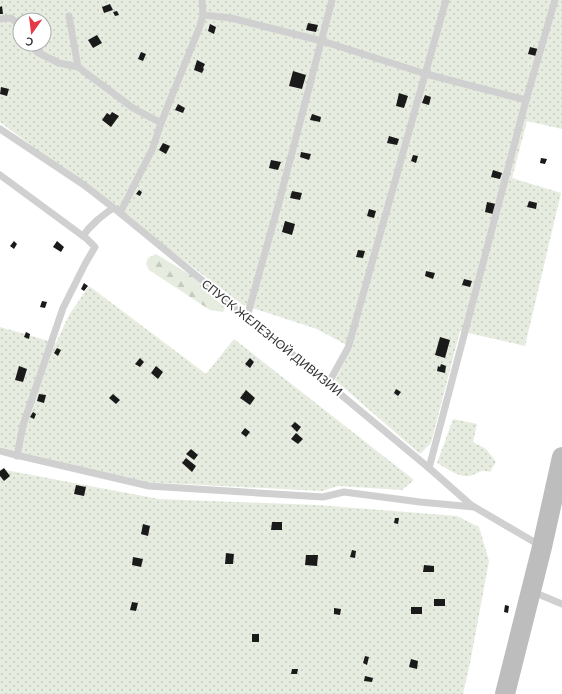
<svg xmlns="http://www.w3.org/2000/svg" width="562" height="694" font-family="Lato,sans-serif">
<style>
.forest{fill:url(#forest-firs)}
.garden{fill:url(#garden-dots);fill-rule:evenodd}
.building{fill:#1a1a1a}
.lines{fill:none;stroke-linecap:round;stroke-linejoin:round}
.lane{stroke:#d0d0d0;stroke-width:7}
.secondary{stroke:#bdbdbd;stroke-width:20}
.labels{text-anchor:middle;stroke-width:4;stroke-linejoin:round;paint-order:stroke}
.street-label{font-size:12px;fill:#333;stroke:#fff}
</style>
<defs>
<pattern id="forest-firs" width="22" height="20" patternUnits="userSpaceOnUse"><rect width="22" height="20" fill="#e6ecdf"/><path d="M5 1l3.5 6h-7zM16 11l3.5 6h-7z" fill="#c6cbc0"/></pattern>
<pattern id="garden-dots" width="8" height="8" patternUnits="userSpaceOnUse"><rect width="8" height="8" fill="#e6ecdf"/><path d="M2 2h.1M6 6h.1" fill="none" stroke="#c6cbc0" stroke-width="1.8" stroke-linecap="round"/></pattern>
</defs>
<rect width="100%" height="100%" fill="#fff"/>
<path class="forest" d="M156,254L192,276L225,308L223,312L210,310L149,270L146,264L148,258Z"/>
<g class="garden">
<path d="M0,0H562V129L527,121L512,178L561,193L525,346L460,331L431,443L420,454L335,380L352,348L317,329L243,305L0,122ZM20,20H44V44H20Z"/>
<path d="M89,286L206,374L234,339L414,480L402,490L338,486L322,491L144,482L0,447V327L56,343L69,315Z"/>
<path d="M453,419L477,424L473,442L486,449L496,462L490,472C478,469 479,474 469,476C460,478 444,467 437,463Z"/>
<path d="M0,469L159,499L317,505L457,516L479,527L489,561L470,663L463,694H0Z"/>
</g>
<g class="building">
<path d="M110,4L113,10L104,13L102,7Z"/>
<path d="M2,6L3,14H0V7Z"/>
<path d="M117,11L119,15L115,16L113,12Z"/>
<path d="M308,23L318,25L316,32L306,30Z"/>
<path d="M210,24L216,27L214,34L208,31Z"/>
<path d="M97,35L102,43L93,48L88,40Z"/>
<path d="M530,47L538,49L536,56L528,54Z"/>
<path d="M141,52L146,54L143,61L138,59Z"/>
<path d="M197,60L205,64L203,68L204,69L202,73L194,70Z"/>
<path d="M293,71L306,75L302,89L289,86Z"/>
<path d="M1,87L9,89L7,96L0,94Z"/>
<path d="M399,93L408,96L404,108L396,106Z"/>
<path d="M425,95L431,97L429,105L422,103Z"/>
<path d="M178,104L185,108L183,113L175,110Z"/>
<path d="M112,112L119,116L111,127L102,120L107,113L110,115Z"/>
<path d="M312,114L321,117L320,122L310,120Z"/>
<path d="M389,136L399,139L397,145L387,143Z"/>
<path d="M163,143L170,146L166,154L159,150Z"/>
<path d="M301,152L311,154L309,160L300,157Z"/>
<path d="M413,155L418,156L416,163L411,161Z"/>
<path d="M541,158L547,159L545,164L540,163Z"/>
<path d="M271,160L281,162L278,170L269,168Z"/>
<path d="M493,170L502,173L500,179L491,177Z"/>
<path d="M139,190L142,192L140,196L136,194Z"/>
<path d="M292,191L302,193L300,200L290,198Z"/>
<path d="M529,201L537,203L536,209L527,207Z"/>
<path d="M487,202L496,204L493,214L485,212Z"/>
<path d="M369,209L376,211L374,218L367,216Z"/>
<path d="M285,221L295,224L292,235L282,232Z"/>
<path d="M14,241L17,244L14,249L10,246Z"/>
<path d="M57,241L64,247L61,252L53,247Z"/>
<path d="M358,250L365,251L363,258L356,257Z"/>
<path d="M426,271L435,273L433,279L425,276Z"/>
<path d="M464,279L472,281L470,287L462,285Z"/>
<path d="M84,283L88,286L84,291L81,289Z"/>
<path d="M42,301L47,302L45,308L40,307Z"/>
<path d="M26,332L30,334L29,339L24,337Z"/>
<path d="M440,337L450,340L445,358L435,355Z"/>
<path d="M57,348L61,350L58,356L54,353Z"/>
<path d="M140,358L144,362L140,367L135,364Z"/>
<path d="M250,358L254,362L250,368L245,364Z"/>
<path d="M441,364L446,366L445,373L437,371L438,366L440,367Z"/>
<path d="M19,366L27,369L23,382L15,380Z"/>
<path d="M156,366L163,372L158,379L151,373Z"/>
<path d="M396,389L401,392L398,396L394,393Z"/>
<path d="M246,390L255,398L250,405L240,398Z"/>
<path d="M39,394L46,395L44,403L37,401Z"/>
<path d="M113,394L120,400L116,404L109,398Z"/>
<path d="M33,412L36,414L34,419L30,417Z"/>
<path d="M295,422L301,427L297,432L291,426Z"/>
<path d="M245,428L250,432L246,437L241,433Z"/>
<path d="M296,433L303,439L298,444L291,439Z"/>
<path d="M191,449L198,455L194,460L186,454Z"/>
<path d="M186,458L196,466L192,472L182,463Z"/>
<path d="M4,468L10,476L4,481L0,476V471Z"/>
<path d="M76,485L86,487L84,496L74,494Z"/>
<path d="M395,518H399L398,524L394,523Z"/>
<path d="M272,522H282V530H271Z"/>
<path d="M143,524L150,526L148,536L141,534Z"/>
<path d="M352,550L356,551L355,558L350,557Z"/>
<path d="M226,553L234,554L233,564H225Z"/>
<path d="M306,555H318L317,566L305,565Z"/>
<path d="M133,557L143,559L141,567L132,565Z"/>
<path d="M424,565L434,566V572H423Z"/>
<rect x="434" y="599" width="11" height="7"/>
<path d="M132,602L138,603L136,611L130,610Z"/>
<path d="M505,605L509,606L508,613L504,612Z"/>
<rect x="411" y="607" width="11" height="7"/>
<path d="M334,608L341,609L340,615L334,614Z"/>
<rect x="252" y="634" width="7" height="8"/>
<path d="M365,656L369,657L367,665L363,663Z"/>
<path d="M411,659L418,661L417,669L409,667Z"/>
<path d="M292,669H298L297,674H291Z"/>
<path d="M365,676L373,678L372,682L364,681Z"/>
</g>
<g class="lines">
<g class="lane">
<path d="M203,15L231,18L322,41L426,74L526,100"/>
<path d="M69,16L78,67"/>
<path d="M0,19L11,18L20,26"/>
<path d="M30,44L37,52L59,63L78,67L133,108L161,123"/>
<path d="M0,129L84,185L120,213L292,354L429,468L471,505L541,546"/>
<path d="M0,175L87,239L95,247L85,264L63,308L23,425L17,456"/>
<path d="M120,213L152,150L161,123L200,26L203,15L202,0"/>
<path d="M83,236C91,224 102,216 113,208"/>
<path d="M247,317L278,206L332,0"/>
<path d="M328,384L348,348L446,0"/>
<path d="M0,451L12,454L149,486L323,497L344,492L420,502L474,507"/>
<path d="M429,468L526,100L555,0"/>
<path d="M531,591L562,604"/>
</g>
<path class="secondary" d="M505,694L542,547L562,457"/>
</g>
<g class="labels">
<g class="street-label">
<text transform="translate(272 338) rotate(39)" y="4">СПУСК ЖЕЛЕЗНОЙ ДИВИЗИИ</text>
</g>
</g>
<g transform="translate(32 32) rotate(194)"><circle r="19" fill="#ffffff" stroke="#adadad"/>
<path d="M0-3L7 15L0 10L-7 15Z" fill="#e63946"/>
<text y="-6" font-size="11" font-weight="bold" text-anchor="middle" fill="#333333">С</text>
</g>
</svg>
